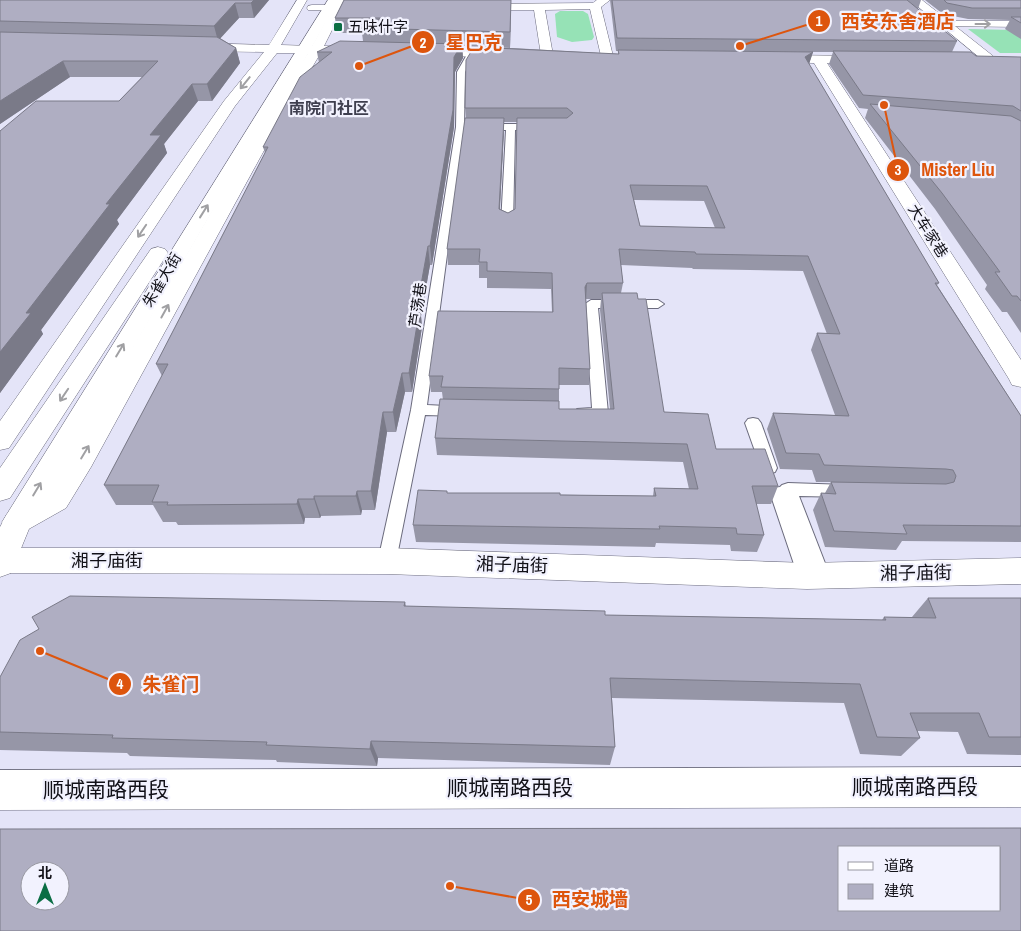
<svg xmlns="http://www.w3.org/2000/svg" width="1021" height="931" font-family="'Archivo Narrow','Noto Sans SC',sans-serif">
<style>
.green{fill:#96e2b6}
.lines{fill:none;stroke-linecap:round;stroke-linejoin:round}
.service-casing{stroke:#6b6b7d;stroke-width:2}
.minor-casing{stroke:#6b6b7d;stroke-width:1}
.tertiary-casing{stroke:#6b6b7d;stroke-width:1}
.secondary-casing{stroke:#6b6b7d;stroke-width:1}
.service{fill:#fff;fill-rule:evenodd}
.minor{fill:#fff;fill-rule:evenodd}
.tertiary{fill:#fff;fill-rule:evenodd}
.secondary{fill:#fff;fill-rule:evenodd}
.wall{fill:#9696a7;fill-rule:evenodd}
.shaded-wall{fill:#7a7a88}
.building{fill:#afaec2;stroke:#7a7a88;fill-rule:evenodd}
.oneway{stroke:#a0a0a3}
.poi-dot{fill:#0b6e44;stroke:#f2f2fe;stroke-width:2}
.labels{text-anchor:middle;stroke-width:4.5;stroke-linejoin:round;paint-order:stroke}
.far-poi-label{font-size:15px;fill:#121118;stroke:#f2f2fe;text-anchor:start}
.far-street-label{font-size:15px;fill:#121118;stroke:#f2f2fe}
.far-neighbourhood-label{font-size:16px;font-weight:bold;fill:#3e3e4e;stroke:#f2f2fe}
.street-label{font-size:18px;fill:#121118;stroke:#f2f2fe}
.near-street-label{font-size:21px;fill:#121118;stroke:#f2f2fe}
.leader{fill:none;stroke:#dd550d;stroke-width:2}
.callout-dot{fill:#dd550d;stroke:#f2f2fe;stroke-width:2}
.mark-label{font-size:15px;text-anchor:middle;font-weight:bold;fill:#fff}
.callout-label{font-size:19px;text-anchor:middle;font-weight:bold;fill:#dd550d;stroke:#f2f2fe;stroke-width:4.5;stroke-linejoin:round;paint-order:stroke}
</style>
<rect width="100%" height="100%" fill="#e4e4f8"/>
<g class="green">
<path d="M560,11H583L588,14L594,37L592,40L572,42L557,37L555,14Z"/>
<path d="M968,29L1014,30L1021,34V53H1000Z"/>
</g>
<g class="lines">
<g class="service-casing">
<g id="service">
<path d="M469,51L476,53L465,72L464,127L427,405L465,407L468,411L465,415L460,416L425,415L396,561L393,566L387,569L381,566L378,561L411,410L456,127L457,72Z"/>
<path d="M538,124L542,127L541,129L515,130L513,224L511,226H503L501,224L506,130H482L478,127L482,124Z"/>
<path d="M591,300H658L664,304L658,308H598L608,413L605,417C596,419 586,419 577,417L574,413L577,409L592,408L585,304Z"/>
<path d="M753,418L758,419L761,423L777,468L775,472L769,474L763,472L761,468L745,423L748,419Z"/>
<path d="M788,483L848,485L854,487L856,491L854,495L848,497L799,496L830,576L828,582L821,584L814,581L807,584L800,582L798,576L770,493L772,488L780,487L782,485Z"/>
</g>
</g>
<g class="minor-casing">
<g id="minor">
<path d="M597,0H610L601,7L613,56L607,60L601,56L590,9L545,10L553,55L547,59L541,55L534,10H474L469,7L474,4L593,3Z"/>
<path d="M312,5H361L366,8L361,11L308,10L307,8L308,6Z"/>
<path d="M946,21H1021V27L942,26L940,24Z"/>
</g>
</g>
<g class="tertiary-casing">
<g id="tertiary">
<path d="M297,0H307L281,45L312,46L337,0H347L324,46L358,47L364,51L358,55L320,54L279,123L91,467L66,508L27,530L17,534L7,530L2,522L7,514L46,492L67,460L263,123L308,53H277L235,106L9,448L0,450V421L224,101L264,52L199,51L193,47L199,43L269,45Z"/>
<path d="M910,0H922L993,56L995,59L993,62H985Z"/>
<path d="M424,48L508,50L514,54L508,58L420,55L418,52Z"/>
<path d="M774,55L872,56L874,59L868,63H827L1021,360V387L1012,385L1009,379L814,63L770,62L768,59Z"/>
<path d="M0,548H387L807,563L1021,558V584L807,589L387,574L2,573L0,572Z"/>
<path d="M1021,767V807L0,810V770Z"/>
</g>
</g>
<g class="secondary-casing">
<g id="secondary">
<path d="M328,0H338L311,49L209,217L31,524L11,573L0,577V527L7,514Z"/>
<path d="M158,247L165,249L168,253L10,498L0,501V468L151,249Z"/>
</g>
</g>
<use href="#service" class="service"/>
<use href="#minor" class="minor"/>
<use href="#tertiary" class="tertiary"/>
<use href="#secondary" class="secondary"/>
</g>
<g class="wall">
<path d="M0,0H269L254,18H239L220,38L236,48L240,63L212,101H198L164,144L167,153L117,220L119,224L41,330L43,334L0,393V131L119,101L142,77H70L0,124Z"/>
<path d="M344,0H511L510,48L493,47L618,54V51H616L610,0H921L918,9L957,41L952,52L976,56L1021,57V333L1007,312H1002L985,289L987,285L935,209L865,118L868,109L859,108L829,64L833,52H813L809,64L939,283L937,285L1021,416V542L902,541L896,550L825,547L813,510L821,493H825L831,482H816L812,470L780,469L767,429L773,413L835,415L811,350L817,333L827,334L803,271L693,269L692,268L621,265L623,283L621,293L638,299L664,412L716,449L778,486L771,504H756L764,535L757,552L731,551L730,545L656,543L655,547L416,542L413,525L447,493L653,496L654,488L689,489L683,462L437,455L435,438L443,400L442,392H431L429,376L552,312L551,289L487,288V278H479V265H448L447,249L466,118L465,108L474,47H462L463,58L455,72L454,127L432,265H430L421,316L422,327L412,392H405L396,432H387L375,510H362L361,515L321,516L320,518H305L304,524L178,525L176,522H163L153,505H116L104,485L162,376L156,364L265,153L263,147L319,63L317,52L363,41L362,33H337L335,18ZM504,122H517L515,209L508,213L500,209ZM634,200L704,201L715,228L640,226ZM586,299H601L600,310L610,409H559V385H589L590,369Z"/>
<path d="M925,0H1021V39L1005,29L1010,20L968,19L943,14Z"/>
<path d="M928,598H1021V755L967,754L958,732L917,731L920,738L901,756L860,754L844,703L612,698L615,747L610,765L378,758L377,766L277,762L276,760L130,756L127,753L0,750V677L405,602L406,606L605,615L882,620L884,617H912Z"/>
</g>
<g class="shaded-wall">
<path d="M254,0H269L254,18L251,3Z"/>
<path d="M511,0V12L510,48V32Z"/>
<path d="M235,3L239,18L218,41L214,26Z"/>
<path d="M462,44L463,58L455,72L454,127L432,265L430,246L454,57Z"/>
<path d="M236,48L240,63L212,101L207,84Z"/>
<path d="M813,52L809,64L805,57Z"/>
<path d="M63,61L70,77L0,124V101Z"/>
<path d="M192,84L198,101L164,144L167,153L117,220L119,224L41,330L43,334L0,393V352L26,313L106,204L150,135Z"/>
<path d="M504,118V132L499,224V209Z"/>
<path d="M428,246L430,265L421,316L422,327L412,392L409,373L417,307Z"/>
<path d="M587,283L586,299L583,303L585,287Z"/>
<path d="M402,373L405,392L396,432L393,412Z"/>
<path d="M383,412L387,432L375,510L371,491Z"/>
<path d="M357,491L362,510L361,515L356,496Z"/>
<path d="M314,496L321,516L320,518L314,499Z"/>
<path d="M298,499L305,518L304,524L297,504Z"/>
<path d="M371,741L378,758L377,766L370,749Z"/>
</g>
<g class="building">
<path d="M0,0H254L251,3H235L214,26L0,21Z"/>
<path d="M344,0H511L510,32L361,28L382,18H335Z"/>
<path d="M612,0H907L957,41L617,38Z"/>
<path d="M944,0H1021V8H972L947,3Z"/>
<path d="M1011,17H1021V23Z"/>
<path d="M0,32L217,37L236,48L207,84H192L150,135H161L106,204H110L26,313H31L0,352V131L36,101H119L158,61H63L0,101Z"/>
<path d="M340,41L462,44L454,57L453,110L430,246H428L417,307H420L409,373H402L393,412H383L371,491H357L356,496H314V499H298L297,504L167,505L168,502H152L159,485H104L168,364H156L268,147H263L300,77L332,52H317Z"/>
<path d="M474,47L619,54L618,50L813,52L805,57L939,283H935L1021,416V526L903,525L907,534L834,531L821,493L836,494L831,482L946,484L954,482L956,476L953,470L946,469L824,465L819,454L786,453L773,413L849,416L817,333L840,334L808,256L696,254L695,252L619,249L623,283H587L585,287L590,369L559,368V389L441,387L443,376H429L438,311L553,312L552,273L487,271V262H479L480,249H447L465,118H504L499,209L508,213L515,209L517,118H567L573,113L567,108H465L466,60ZM630,185L707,186L725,228L640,226Z"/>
<path d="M833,51L971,52L976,56L1021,57V111L1013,106L863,95Z"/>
<path d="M870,104L1011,116L1021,121V301L1017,296H1012L995,272H1000L942,193Z"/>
<path d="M602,293H637L638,299H646L664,412L708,414L716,449H765L778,486H752L764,535L737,534L736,528L659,526L660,529L413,525L418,490L447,491V493H560V495L656,496L654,488L698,489L687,444L435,438L440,399L559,401V409H614Z"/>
<path d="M70,596L405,602L404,606L605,611V615L886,620L884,617L936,618L928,598H1021V737H989L979,713H910L920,738L877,737L860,684L610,678L615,747L371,741L370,749L266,745L267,742L112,738L113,735L0,732V677L20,640L39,629L32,617Z"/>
<path d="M1021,828V931H0V829ZM840,847H1000V910H840ZM30,871H60V901H30Z"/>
</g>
<defs><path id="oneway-shaft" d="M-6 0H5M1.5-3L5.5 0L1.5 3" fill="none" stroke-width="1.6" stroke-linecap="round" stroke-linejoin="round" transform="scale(1.25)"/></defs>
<g class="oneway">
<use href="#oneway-shaft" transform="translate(983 24)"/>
<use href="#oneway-shaft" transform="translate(245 83) rotate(129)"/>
<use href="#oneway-shaft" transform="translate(204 211) rotate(-58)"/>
<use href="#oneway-shaft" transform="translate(142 231) rotate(124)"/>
<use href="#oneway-shaft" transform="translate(165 311) rotate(-61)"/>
<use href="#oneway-shaft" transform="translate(120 350) rotate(-59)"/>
<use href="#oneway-shaft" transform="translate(64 395) rotate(124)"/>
<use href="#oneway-shaft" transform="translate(85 452) rotate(-59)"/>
<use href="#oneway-shaft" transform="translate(37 489) rotate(-59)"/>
</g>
<rect class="poi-dot" x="333" y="22" width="10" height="10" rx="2.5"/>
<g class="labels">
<g class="far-poi-label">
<text x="348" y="32">五味什字</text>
</g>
<g class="far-street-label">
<text transform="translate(928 231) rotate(58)" y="5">大车家巷</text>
<text transform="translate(162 280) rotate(-59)" y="5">朱雀大街</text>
<text transform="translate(418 305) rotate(-82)" y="5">芦荡巷</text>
</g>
<g class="far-neighbourhood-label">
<text x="329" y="114">南院门社区</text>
</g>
<g class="street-label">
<text x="107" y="567">湘子庙街</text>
<text transform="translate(512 565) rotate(2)" y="6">湘子庙街</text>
<text transform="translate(916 573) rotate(-1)" y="6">湘子庙街</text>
</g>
<g class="near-street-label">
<text x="915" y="794">顺城南路西段</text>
<text x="510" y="795">顺城南路西段</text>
<text x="106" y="797">顺城南路西段</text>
</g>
</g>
<path class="leader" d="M740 46L819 21M359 66L423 42M884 105L898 170M40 651L120 684M450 886L529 900"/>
<g class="callout-dot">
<circle cx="740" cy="46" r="5"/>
<circle cx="359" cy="66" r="5"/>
<circle cx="884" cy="105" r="5"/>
<circle cx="40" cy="651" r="5"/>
<circle cx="450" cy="886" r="5"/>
<circle cx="819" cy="21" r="12"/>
<circle cx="423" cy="42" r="12"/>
<circle cx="898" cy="170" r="12"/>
<circle cx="120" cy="684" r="12"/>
<circle cx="529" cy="900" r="12"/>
</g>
<g class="mark-label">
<text x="819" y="26">1</text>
<text x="423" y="48">2</text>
<text x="898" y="175">3</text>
<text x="120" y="689">4</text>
<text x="529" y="905">5</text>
</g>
<g class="callout-label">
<text x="898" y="28">西安东舍酒店</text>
<text x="474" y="49">星巴克</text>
<text x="958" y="176">Mister Liu</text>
<text x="171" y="691">朱雀门</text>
<text x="590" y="906">西安城墙</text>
</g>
<rect x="838" y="846" width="162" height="65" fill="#f2f2fe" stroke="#9898a2"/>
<rect x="848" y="862" width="25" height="8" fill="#ffffff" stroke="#9898a2"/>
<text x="884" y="871" font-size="15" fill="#121118">道路</text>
<rect x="848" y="884" width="25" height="15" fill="#afaec2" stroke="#9898a2"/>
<text x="884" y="896" font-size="15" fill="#121118">建筑</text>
<g transform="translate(45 886)"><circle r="24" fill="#f2f2fe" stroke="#9898a2"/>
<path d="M0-4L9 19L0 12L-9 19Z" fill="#0b6e44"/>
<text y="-8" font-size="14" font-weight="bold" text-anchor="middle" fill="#121118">北</text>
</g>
</svg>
